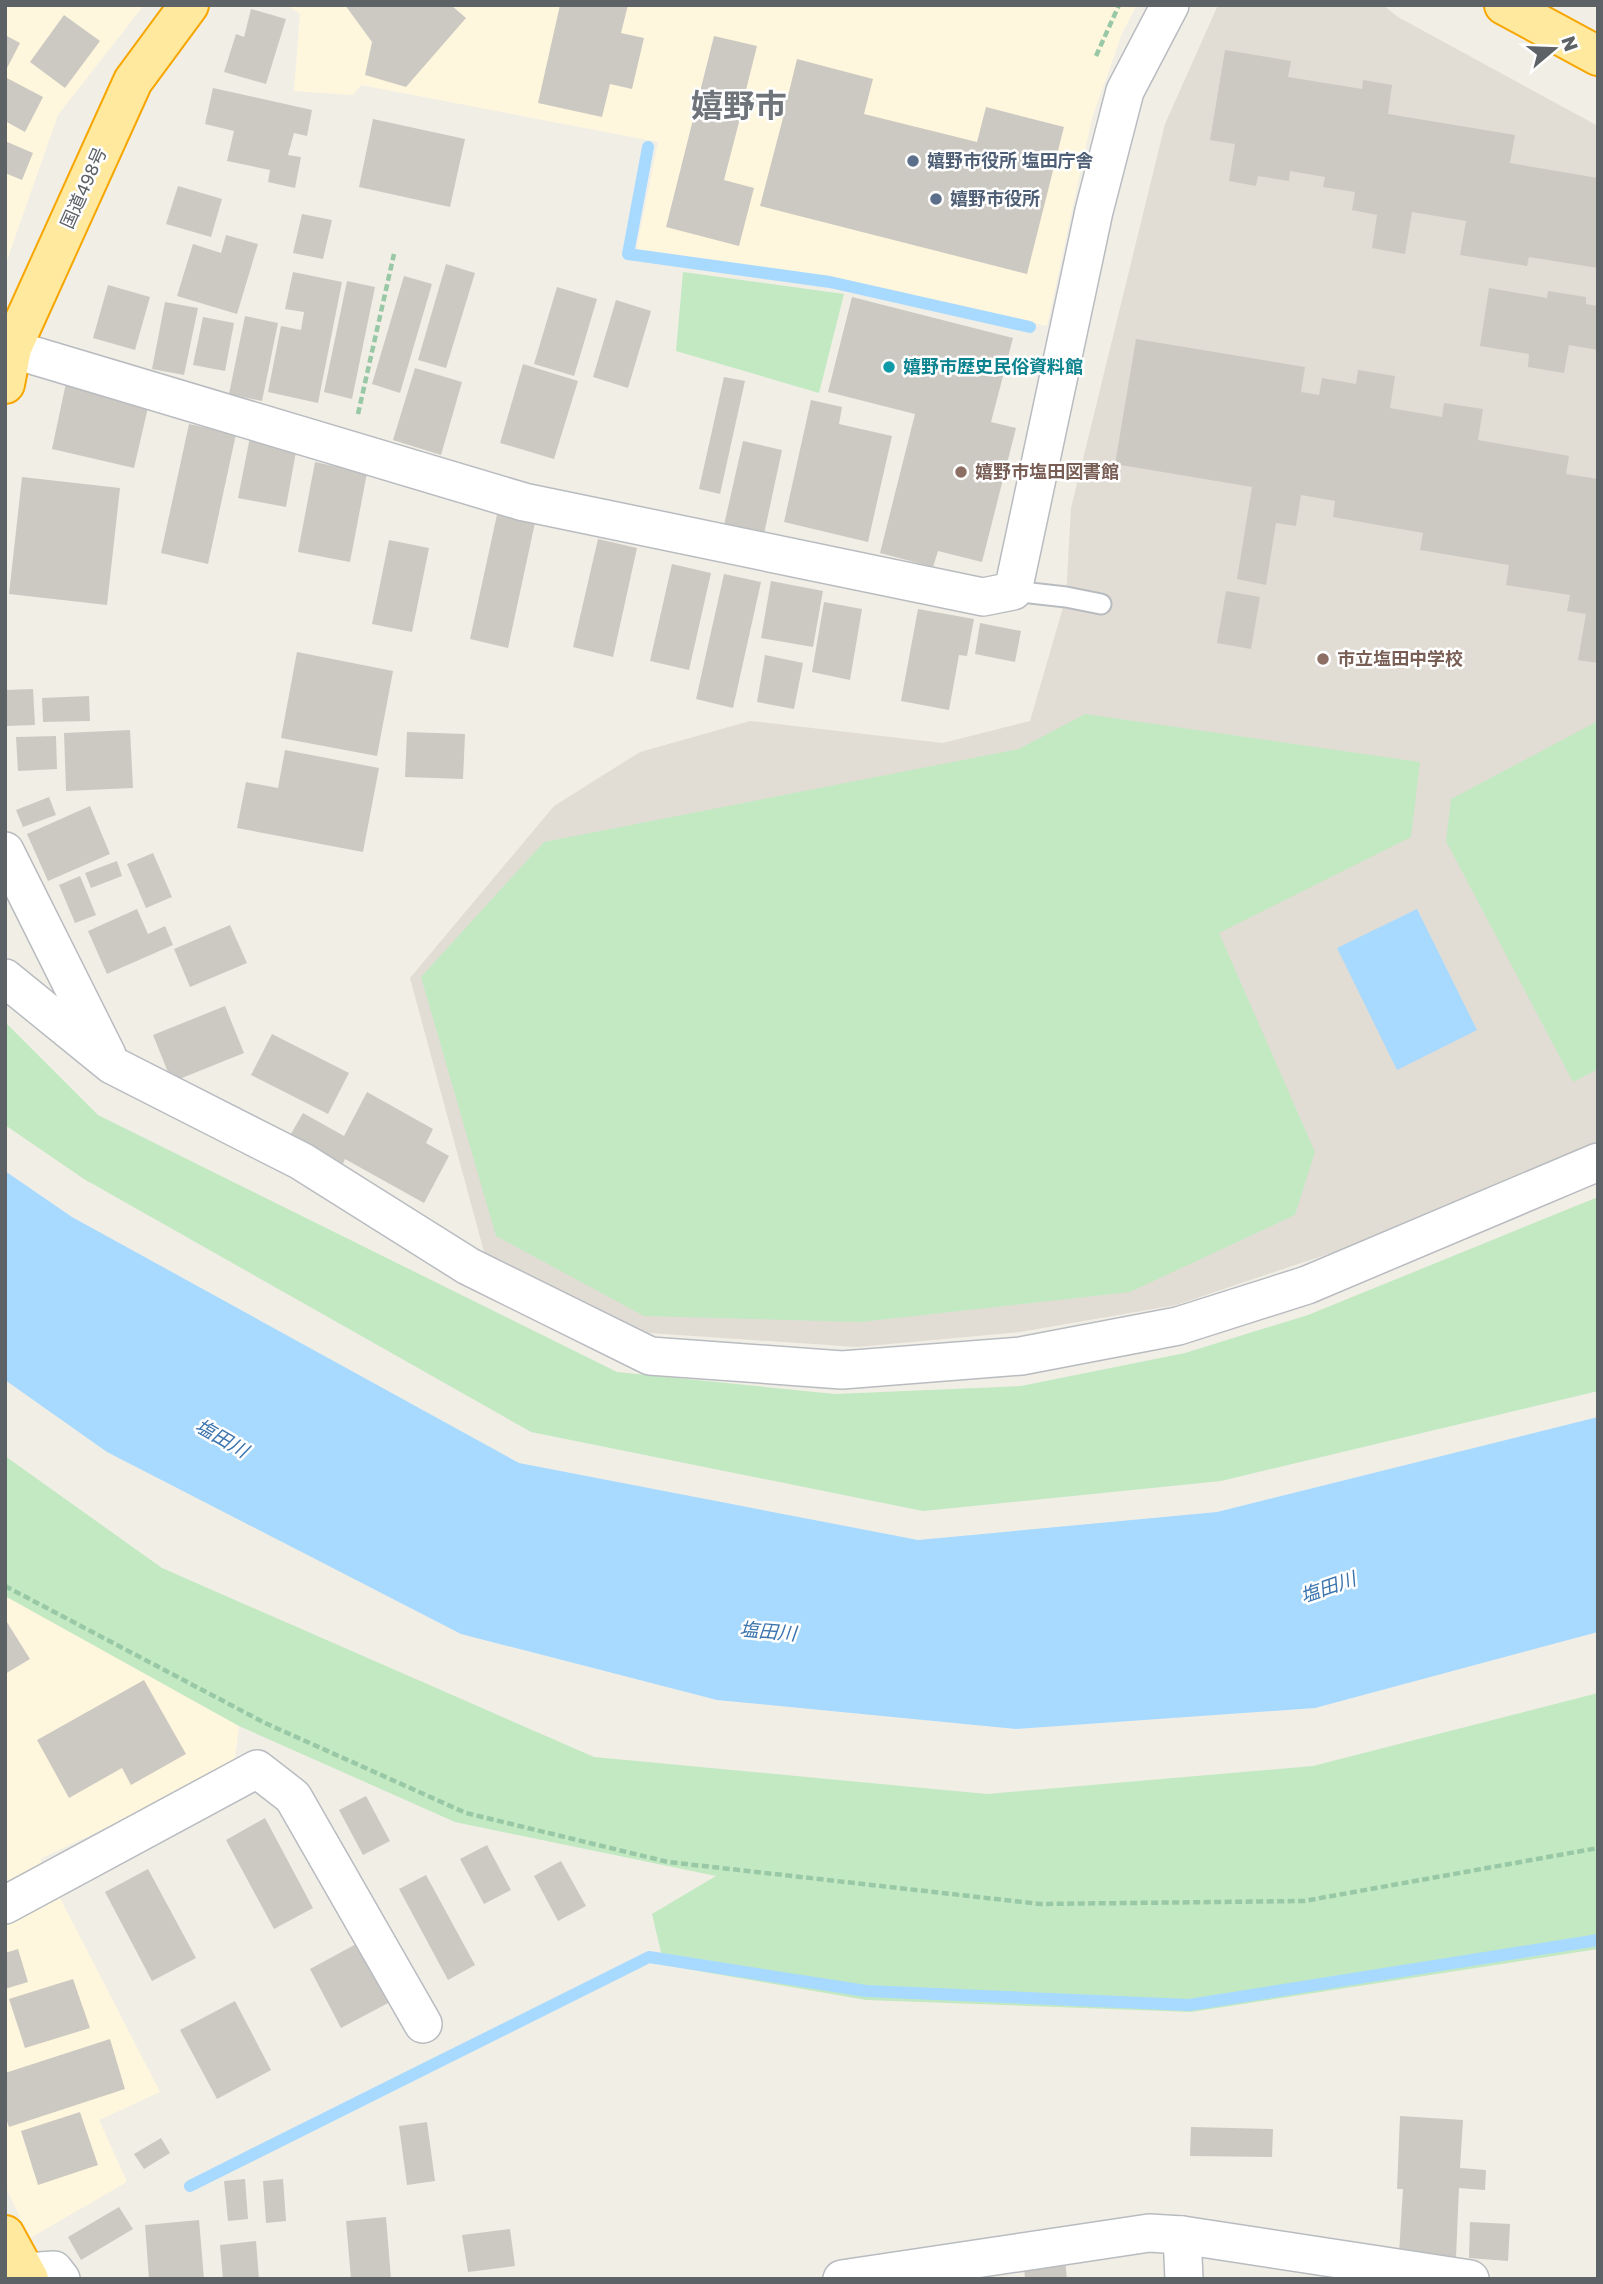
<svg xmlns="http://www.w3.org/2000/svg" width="1603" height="2284" font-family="'Golos Text','Noto Sans JP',sans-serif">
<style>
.commercial{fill:#fff7dd}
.education{fill:#e1ddd4}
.green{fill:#c2e9c2}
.water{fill:#a8daff}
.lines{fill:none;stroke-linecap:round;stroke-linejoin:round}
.stream{stroke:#a8daff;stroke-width:12}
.building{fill:#ccc9c3}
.service-casing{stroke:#b8bcc0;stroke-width:23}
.minor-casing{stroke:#b8bcc0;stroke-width:40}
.trunk-casing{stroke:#f7a600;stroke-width:42}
.path{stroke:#99c8a6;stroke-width:4.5;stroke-dasharray:7 3.5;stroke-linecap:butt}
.service{stroke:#fff;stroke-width:19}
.minor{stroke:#fff;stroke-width:37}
.trunk{stroke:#ffe99e;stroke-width:38}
.service-dot{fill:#5c6f8a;stroke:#fff;stroke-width:2.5}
.culture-dot{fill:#0f9aa8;stroke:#fff;stroke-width:2.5}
.education-dot{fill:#8d6e63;stroke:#fff;stroke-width:2.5}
.labels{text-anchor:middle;stroke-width:5;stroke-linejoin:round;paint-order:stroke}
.service-label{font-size:18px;font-weight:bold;fill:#4e5e75;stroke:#fff;text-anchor:start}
.street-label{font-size:18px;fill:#5d6267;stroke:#fff}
.culture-label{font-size:18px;font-weight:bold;fill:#0d838f;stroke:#fff;text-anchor:start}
.education-label{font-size:18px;font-weight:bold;fill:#785e54;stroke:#fff;text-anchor:start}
.water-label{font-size:19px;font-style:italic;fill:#3b74ae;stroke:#fff}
.town-label{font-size:32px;font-weight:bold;fill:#6e7479;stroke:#fff}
</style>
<rect width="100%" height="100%" fill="#f1eee6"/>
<g class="commercial">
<path d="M5,5H144L58,115L5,266Z"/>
<path d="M287,5H1137L1123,31L1092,118L1047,326L848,280L636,251L658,142L361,85L353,95L294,91L300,14Z"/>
<path d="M5,1596L239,1726L234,1767L40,1859L160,2092L99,2120L127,2182L30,2238L5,2186Z"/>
</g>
<path class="education" d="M1218,5H1383L1398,17L1598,126V1144L1361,1243L1176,1305L1020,1332L857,1347L649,1333L484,1252L410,978L554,806L640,752L750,721L943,743L1030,721L1066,597L1071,508L1165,124Z"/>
<g class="green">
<path d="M683,272L844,294L819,393L676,351Z"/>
<path d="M1085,714L1420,762L1411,837L1219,933L1315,1152L1295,1215L1130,1292L860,1322L644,1316L496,1236L421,977L544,842L1019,749Z"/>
<path d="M1598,721V1069L1573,1082L1446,841L1451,799Z"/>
<path d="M5,1022L98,1115L617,1372L835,1394L1021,1386L1185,1353L1308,1315L1598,1197V1391L1221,1481L923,1511L531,1432L84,1179L5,1125Z"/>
<path d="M5,1456L162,1568L594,1757L987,1794L1313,1766L1598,1693V1949L1191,2012L866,2000L664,1965L652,1914L716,1876L455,1822L239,1726L5,1596Z"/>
</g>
<g class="water">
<path d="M1417,909L1477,1030L1397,1070L1337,948Z"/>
<path d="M5,1171L72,1217L519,1463L918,1540L1217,1512L1598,1417V1632L1315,1708L1016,1729L717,1700L461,1634L107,1452L5,1380Z"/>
</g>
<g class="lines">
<g class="stream">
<path d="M648,147L628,254L830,282L1030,327"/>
<path d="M190,2186L649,1957L866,1991L1189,2005L1598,1940"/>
</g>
</g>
<g class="building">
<path d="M345,5H451L466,18L406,87L365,75L372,42Z"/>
<path d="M560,5H628L621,33L644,38L632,89L610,84L602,117L538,103Z"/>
<path d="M251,9L286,19L266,84L224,72L236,34L244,37Z"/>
<path d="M64,15L100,41L65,88L30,62Z"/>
<path d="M5,35L20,43L5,72Z"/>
<path d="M714,36L757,46L746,90L787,100L797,59L873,79L864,114L977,142L986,107L1064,127L1027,274L760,206L784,114L744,103L724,180L754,188L739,246L666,227Z"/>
<path d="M1225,50L1291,61L1288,77L1362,89L1363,80L1392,85L1388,114L1515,135L1510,163L1598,178V268L1529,257L1527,266L1460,255L1466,221L1412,212L1405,254L1372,248L1377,215L1352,210L1355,192L1323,187L1325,177L1290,171L1289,181L1258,176L1256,186L1229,181L1235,144L1210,140Z"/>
<path d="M5,77L43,97L25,132L5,121Z"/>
<path d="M213,88L312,110L307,136L294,133L288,155L301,157L295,188L268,182L270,170L227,161L234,131L205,124Z"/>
<path d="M373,119L465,139L450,207L359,187Z"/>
<path d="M5,141L33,153L22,180L5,173Z"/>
<path d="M178,186L222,199L211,237L166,224Z"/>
<path d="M302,214L332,220L323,259L293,253Z"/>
<path d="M226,235L258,244L237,314L177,296L193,244L221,253Z"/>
<path d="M446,264L475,273L446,368L418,360Z"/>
<path d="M293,272L342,282L318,403L268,392L281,326L301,330L304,312L285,309Z"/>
<path d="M404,276L432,284L400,393L372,384Z"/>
<path d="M347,281L375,287L352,399L324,392Z"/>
<path d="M108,285L150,297L135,350L93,338Z"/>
<path d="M557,287L597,299L574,376L534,364Z"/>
<path d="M1489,288L1547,298L1548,291L1586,297V304L1598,306V350L1569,345L1564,373L1528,367L1529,354L1480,346Z"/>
<path d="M852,297L1013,338L991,422L1016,428L982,562L938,551L933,567L880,553L915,414L828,392Z"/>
<path d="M616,300L651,311L628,388L593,377Z"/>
<path d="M165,302L198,308L184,375L152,369Z"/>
<path d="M245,316L278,323L262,401L229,394Z"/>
<path d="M203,317L234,323L225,371L193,365Z"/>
<path d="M1136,339L1305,367L1301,392L1319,395L1322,378L1356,384L1358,370L1395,376L1390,408L1442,417L1444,403L1483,409L1478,440L1569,456L1566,474L1598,479V663L1578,660L1586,614L1567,611L1570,595L1506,585L1509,565L1420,550L1423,533L1333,517L1335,501L1301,495L1296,526L1276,523L1266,585L1237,579L1252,487L1115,464Z"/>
<path d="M523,364L578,381L554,459L500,443Z"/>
<path d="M415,368L462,382L441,455L393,440Z"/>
<path d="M724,377L745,381L720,494L699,489Z"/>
<path d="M66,383L149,403L134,468L52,449Z"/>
<path d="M811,400L842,407L839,424L892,436L868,542L784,522Z"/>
<path d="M189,424L236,434L208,564L161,553Z"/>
<path d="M250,437L297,446L286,507L238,498Z"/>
<path d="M743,441L782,450L764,534L724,525Z"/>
<path d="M315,462L367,473L350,562L298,552Z"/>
<path d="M22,477L120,488L107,605L9,594Z"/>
<path d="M498,510L536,518L508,648L470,639Z"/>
<path d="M598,539L637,548L613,657L573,647Z"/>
<path d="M389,540L429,548L412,632L372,624Z"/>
<path d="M672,564L711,573L689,670L650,661Z"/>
<path d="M724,574L761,582L733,708L696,699Z"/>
<path d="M771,581L823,591L813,647L761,638Z"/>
<path d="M1226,591L1260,597L1251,649L1217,643Z"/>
<path d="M824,602L862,609L850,680L812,672Z"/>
<path d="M918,609L974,619L967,656L959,655L949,710L901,701Z"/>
<path d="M980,623L1021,631L1015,662L975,654Z"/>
<path d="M297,652L393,671L377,756L281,738Z"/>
<path d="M765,655L803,663L794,709L757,702Z"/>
<path d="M33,689L35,725L5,726V690Z"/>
<path d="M89,696L90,721L43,722L42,698Z"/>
<path d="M130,730L133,788L66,791L64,733Z"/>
<path d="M407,732L465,734L463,779L405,777Z"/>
<path d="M56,736L57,769L18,771L16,737Z"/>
<path d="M285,750L379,768L363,852L237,828L246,782L278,788Z"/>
<path d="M49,797L56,815L23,827L16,810Z"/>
<path d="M90,806L110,854L48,881L27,834Z"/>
<path d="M153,853L172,897L146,908L127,864Z"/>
<path d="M117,861L122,876L91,888L85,873Z"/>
<path d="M80,876L96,915L75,923L59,885Z"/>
<path d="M137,909L148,934L165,926L173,945L107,974L88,931Z"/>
<path d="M230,925L247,963L190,987L174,949Z"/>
<path d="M225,1006L244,1053L172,1082L153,1035Z"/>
<path d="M272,1034L349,1073L328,1114L251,1075Z"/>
<path d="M367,1092L433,1129L426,1143L449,1156L424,1203L345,1159L341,1168L288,1139L303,1113L344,1136Z"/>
<path d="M5,1619L30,1659L5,1674Z"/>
<path d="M144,1680L186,1754L131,1785L122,1768L69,1798L37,1740Z"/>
<path d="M366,1796L390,1841L363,1855L339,1810Z"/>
<path d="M265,1818L313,1908L274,1929L226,1840Z"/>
<path d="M487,1845L511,1890L484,1904L460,1859Z"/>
<path d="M561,1861L586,1906L558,1921L534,1876Z"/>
<path d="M148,1869L196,1958L152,1981L105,1892Z"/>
<path d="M426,1875L475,1965L448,1980L399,1889Z"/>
<path d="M360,1942L392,2001L341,2028L310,1969Z"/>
<path d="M18,1949L28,1982L5,1989V1953Z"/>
<path d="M73,1979L90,2028L25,2048L9,1999Z"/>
<path d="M235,2001L271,2070L217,2099L180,2030Z"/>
<path d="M110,2039L125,2089L9,2127L5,2116V2073Z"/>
<path d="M80,2112L98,2165L38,2185L21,2131Z"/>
<path d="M1400,2116L1463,2120L1460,2168L1486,2170L1485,2190L1459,2188L1456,2257L1399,2254L1403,2189H1397Z"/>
<path d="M427,2122L435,2181L407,2185L399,2126Z"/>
<path d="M1191,2127L1273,2129L1272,2157L1190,2156Z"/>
<path d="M161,2138L170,2153L144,2169L134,2154Z"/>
<path d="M245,2179L248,2219L228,2221L224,2181Z"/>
<path d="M283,2179L286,2221L266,2223L263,2181Z"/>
<path d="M119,2207L133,2229L81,2260L68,2237Z"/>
<path d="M386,2217L391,2279H351L346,2221Z"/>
<path d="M199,2220L204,2279H149L145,2225Z"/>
<path d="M1470,2222L1510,2224L1508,2261L1469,2258Z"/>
<path d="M510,2229L515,2266L468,2272L462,2235Z"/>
<path d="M256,2241L259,2279H223L220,2245Z"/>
<path d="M1065,2260L1067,2279H1025L1024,2265Z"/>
</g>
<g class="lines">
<g class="service-casing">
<path id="service" d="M1013,591L1066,597L1101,604"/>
</g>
<g class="minor-casing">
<g id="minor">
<path d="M5,347L524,502L983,597L1013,591L1094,211L1125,91L1170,5"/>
<path d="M5,851L107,1055"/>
<path d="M5,978L112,1065L301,1161L468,1266L650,1356L842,1370L1021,1356L1178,1326L1307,1285L1598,1162"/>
<path d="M5,1905L257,1769L293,1797L423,2024"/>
<path d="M1182,2235L1184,2279"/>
<path d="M25,2272L54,2270L61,2279"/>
<path d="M842,2279L1149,2233L1182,2235L1470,2279"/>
</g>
</g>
<g class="trunk-casing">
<g id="trunk">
<path d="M1504,5L1598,56"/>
<path d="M5,384L12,348L133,81L189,5"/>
<path d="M5,2235L29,2279"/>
</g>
</g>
<g class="path">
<path d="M1096,56L1119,5"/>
<path d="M358,414L394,254"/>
<path d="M5,1586L265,1723L466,1813L668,1862L1040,1904L1304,1901L1598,1848"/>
</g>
<use href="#service" class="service"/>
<use href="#minor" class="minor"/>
<use href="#trunk" class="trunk"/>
</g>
<g class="service-dot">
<circle cx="913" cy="161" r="7"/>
<circle cx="936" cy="199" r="7"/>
</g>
<circle class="culture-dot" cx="889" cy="367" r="7"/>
<g class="education-dot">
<circle cx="961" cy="472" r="7"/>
<circle cx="1323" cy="659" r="7"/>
</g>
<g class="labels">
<g class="service-label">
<text x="927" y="167">嬉野市役所 塩田庁舎</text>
<text x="950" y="205">嬉野市役所</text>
</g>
<g class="street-label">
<text transform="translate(84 188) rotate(-66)" y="6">国道498号</text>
</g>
<g class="culture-label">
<text x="903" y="373">嬉野市歴史民俗資料館</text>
</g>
<g class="education-label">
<text x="975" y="478">嬉野市塩田図書館</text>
<text x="1337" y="665">市立塩田中学校</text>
</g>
<g class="water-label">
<text transform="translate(222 1438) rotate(30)" y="7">塩田川</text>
<text transform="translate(1328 1587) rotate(-19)" y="7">塩田川</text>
<text transform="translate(768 1631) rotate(5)" y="7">塩田川</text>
</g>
<g class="town-label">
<text x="739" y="117">嬉野市</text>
</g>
</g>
<rect width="1603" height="2284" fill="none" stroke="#5d6267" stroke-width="14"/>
<g transform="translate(1554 49) rotate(71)" stroke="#ffffff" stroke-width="5" paint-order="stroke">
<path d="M0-5L12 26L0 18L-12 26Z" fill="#5d6267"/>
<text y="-10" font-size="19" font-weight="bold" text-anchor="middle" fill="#5d6267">N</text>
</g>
</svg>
